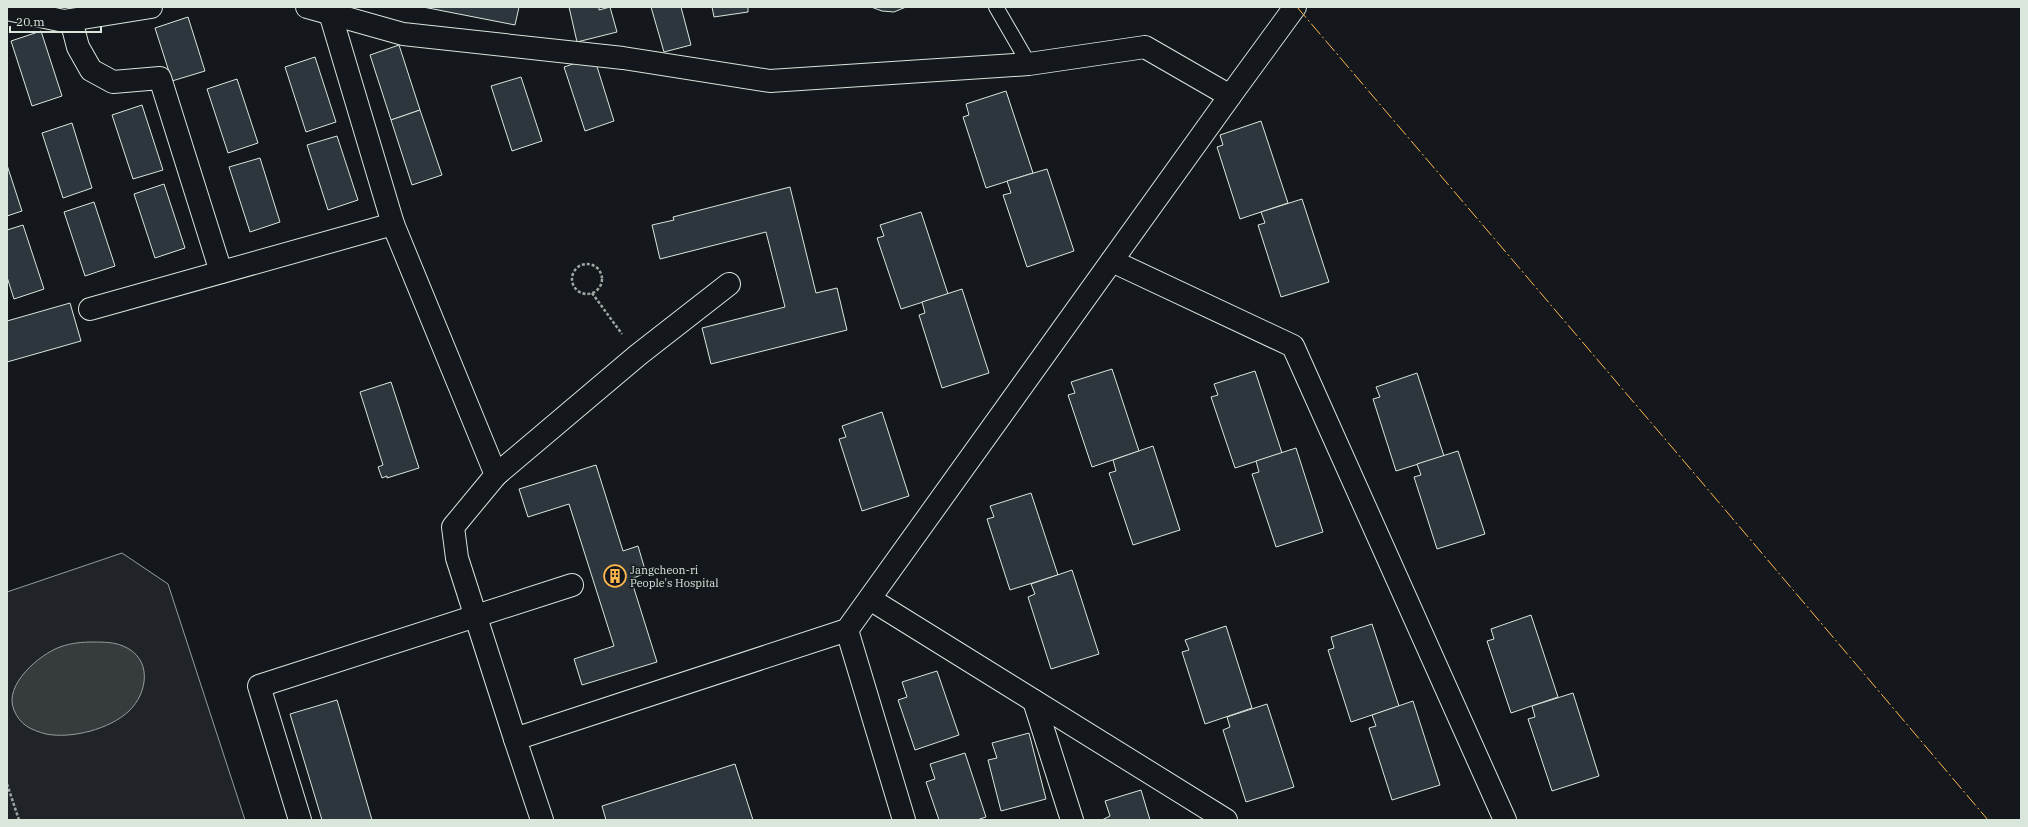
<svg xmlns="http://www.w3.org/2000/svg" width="2028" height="827" font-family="'IBM Plex Serif',serif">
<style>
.green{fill:#202428;stroke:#939e99}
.water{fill:#363b3e;stroke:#939e99}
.building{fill:#2c363c;stroke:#d8e6dc}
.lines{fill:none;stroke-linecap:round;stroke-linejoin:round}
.service-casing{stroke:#d8e6dc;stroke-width:16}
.minor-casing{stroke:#d8e6dc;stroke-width:24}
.path{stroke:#9da8a2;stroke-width:2.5;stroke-dasharray:3 2;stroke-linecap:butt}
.service{stroke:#14181c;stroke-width:14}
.minor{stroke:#14181c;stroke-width:22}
.power{stroke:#ffb74d;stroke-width:1;stroke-dasharray:14 3 2 3;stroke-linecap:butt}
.labels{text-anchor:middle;stroke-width:3;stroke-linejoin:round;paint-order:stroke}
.poi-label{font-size:11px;fill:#d8e6dc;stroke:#14181c;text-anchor:start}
</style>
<rect width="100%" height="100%" fill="#14181c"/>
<path class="green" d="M122,553L168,584L245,820H7V592Z"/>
<path class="water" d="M93,642C103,642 114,642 123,646C153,658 148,693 129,711C110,729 72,739 46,734C31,730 20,725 14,710C3,685 40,654 60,647C71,643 82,642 93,642Z"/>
<g class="building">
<path d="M423,7H519L515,25Z"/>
<path d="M569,7H599V10L610,7L617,32L577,42Z"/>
<path d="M651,7H681L691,45L664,52Z"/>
<path d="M712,7H748V12L714,17Z"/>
<path d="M871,7H906L894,12L882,11Z"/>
<path d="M188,17L205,71L172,81L155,28Z"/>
<path d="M41,31L62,96L32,106L11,41Z"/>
<path d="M399,45L420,110L391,120L370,55Z"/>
<path d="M315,57L336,122L306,132L285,67Z"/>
<path d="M594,57L614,121L585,131L564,67Z"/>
<path d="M521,77L542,141L512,151L491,86Z"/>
<path d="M237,79L258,143L228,153L207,89Z"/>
<path d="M1006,91L1033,173L986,188L963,117L969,115L966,104Z"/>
<path d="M142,105L163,170L133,179L112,115Z"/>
<path d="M420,110L442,175L412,185L391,120Z"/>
<path d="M1261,121L1288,203L1240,219L1217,147L1223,145L1220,135Z"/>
<path d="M72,123L92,188L63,198L42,133Z"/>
<path d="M337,136L358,200L328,210L307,145Z"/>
<path d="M260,158L280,222L250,232L229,167Z"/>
<path d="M7,165L22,211L7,216Z"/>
<path d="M1047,169L1074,251L1027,267L1003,195L1011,193L1007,181Z"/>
<path d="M164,184L185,248L155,258L134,194Z"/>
<path d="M790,187L816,293L837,288L847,330L711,364L702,328L785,307L766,232L660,259L652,225L674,220L673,217Z"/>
<path d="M1302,199L1329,282L1281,297L1258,225L1265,223L1261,212Z"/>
<path d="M94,202L115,266L85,276L64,212Z"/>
<path d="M921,212L948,294L901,309L877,238L884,236L880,225Z"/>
<path d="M23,225L44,289L14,299L7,277V230Z"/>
<path d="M962,289L989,373L942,388L919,315L925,313L922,302Z"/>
<path d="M70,303L81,341L7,362V321Z"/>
<path d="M1112,369L1139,451L1092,467L1068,395L1075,393L1071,382Z"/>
<path d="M1255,371L1282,453L1235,468L1211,397L1218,395L1214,384Z"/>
<path d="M1417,373L1444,456L1396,471L1373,399L1380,397L1376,387Z"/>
<path d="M391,382L419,468L387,478V476L382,478L378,467L383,465L360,392Z"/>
<path d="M882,412L909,496L862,511L839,439L846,437L842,426Z"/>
<path d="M1153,446L1180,530L1133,545L1109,473L1116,471L1113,460Z"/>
<path d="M1296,448L1323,532L1276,547L1252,474L1259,472L1256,461Z"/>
<path d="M1458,451L1485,534L1437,549L1414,477L1421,475L1417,464Z"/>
<path d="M596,465L623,551L638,546L646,573L631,579L657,662L582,685L574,659L614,646L569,504L528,517L519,489Z"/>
<path d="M1031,493L1058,575L1010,590L987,519L994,517L990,506Z"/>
<path d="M1072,570L1099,654L1051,669L1028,597L1035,594L1031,584Z"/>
<path d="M1531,615L1558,697L1511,713L1487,641L1494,639L1491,629Z"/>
<path d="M1372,624L1399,706L1351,722L1328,650L1334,648L1331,637Z"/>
<path d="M1226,626L1252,708L1205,724L1182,652L1189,650L1185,640Z"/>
<path d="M937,671L959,735L915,750L898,700L907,697L902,682Z"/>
<path d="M1573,693L1599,776L1552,791L1528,719L1535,717L1532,706Z"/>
<path d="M337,700L372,820H322L290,714Z"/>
<path d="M1413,701L1440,785L1392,800L1369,728L1376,726L1372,715Z"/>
<path d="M1267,704L1294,787L1246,802L1223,730L1230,727L1227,717Z"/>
<path d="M1029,733L1046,799L1001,811L988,760L997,758L992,743Z"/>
<path d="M965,753L986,817L977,820H939L926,782L935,779L930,764Z"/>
<path d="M735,764L753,820H606L602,806Z"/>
<path d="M1141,790L1150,820H1102L1110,816L1105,801Z"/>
</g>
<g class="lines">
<g class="service-casing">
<path id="service" d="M996,7L1029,64"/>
</g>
<g class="minor-casing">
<g id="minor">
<path d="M307,7L403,34L623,58L770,81L1029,64L1145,47L1230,96L847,630L515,739L542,820"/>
<path d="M7,9L64,21L151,7"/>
<path d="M330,13L393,224"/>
<path d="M71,20L78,47L91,70L113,82L160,78L221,272"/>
<path d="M1230,96L1295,7"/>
<path d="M1112,261L1293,346L1505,820"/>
<path d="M90,309L393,224L496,475"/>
<path d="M870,599L1226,820"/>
<path d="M847,630L904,820"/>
<path d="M1034,701L1072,820"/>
<path d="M515,739L457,558L453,527L496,475L638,355L729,284"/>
<path d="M300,820L259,686L572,585"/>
</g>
</g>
<g class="path">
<circle cx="587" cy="279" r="15"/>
<path d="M592,293L622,334"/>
<path d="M7,784L19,820"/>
</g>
<use href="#service" class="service"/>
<use href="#minor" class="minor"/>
<path class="power" d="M1297,7L1688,466L1988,820"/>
</g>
<defs>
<g id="building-ring" transform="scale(1.15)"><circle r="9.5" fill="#14181c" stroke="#ffb74d" stroke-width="1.5"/><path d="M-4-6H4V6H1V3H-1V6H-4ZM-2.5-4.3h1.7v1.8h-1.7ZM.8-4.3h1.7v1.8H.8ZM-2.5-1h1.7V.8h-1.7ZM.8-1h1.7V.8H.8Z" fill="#ffb74d"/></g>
</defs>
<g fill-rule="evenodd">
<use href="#building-ring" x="615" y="576"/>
</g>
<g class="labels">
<g class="poi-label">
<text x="630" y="574">Jangcheon-ri<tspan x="630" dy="13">People's Hospital</tspan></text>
</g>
</g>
<rect width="2028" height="827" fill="none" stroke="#d8e6dc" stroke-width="16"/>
<path d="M10 26v6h91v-6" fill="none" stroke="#d8e6dc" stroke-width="2"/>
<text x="16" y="26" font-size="12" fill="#d8e6dc" stroke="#14181c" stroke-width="3" paint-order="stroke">20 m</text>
</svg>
